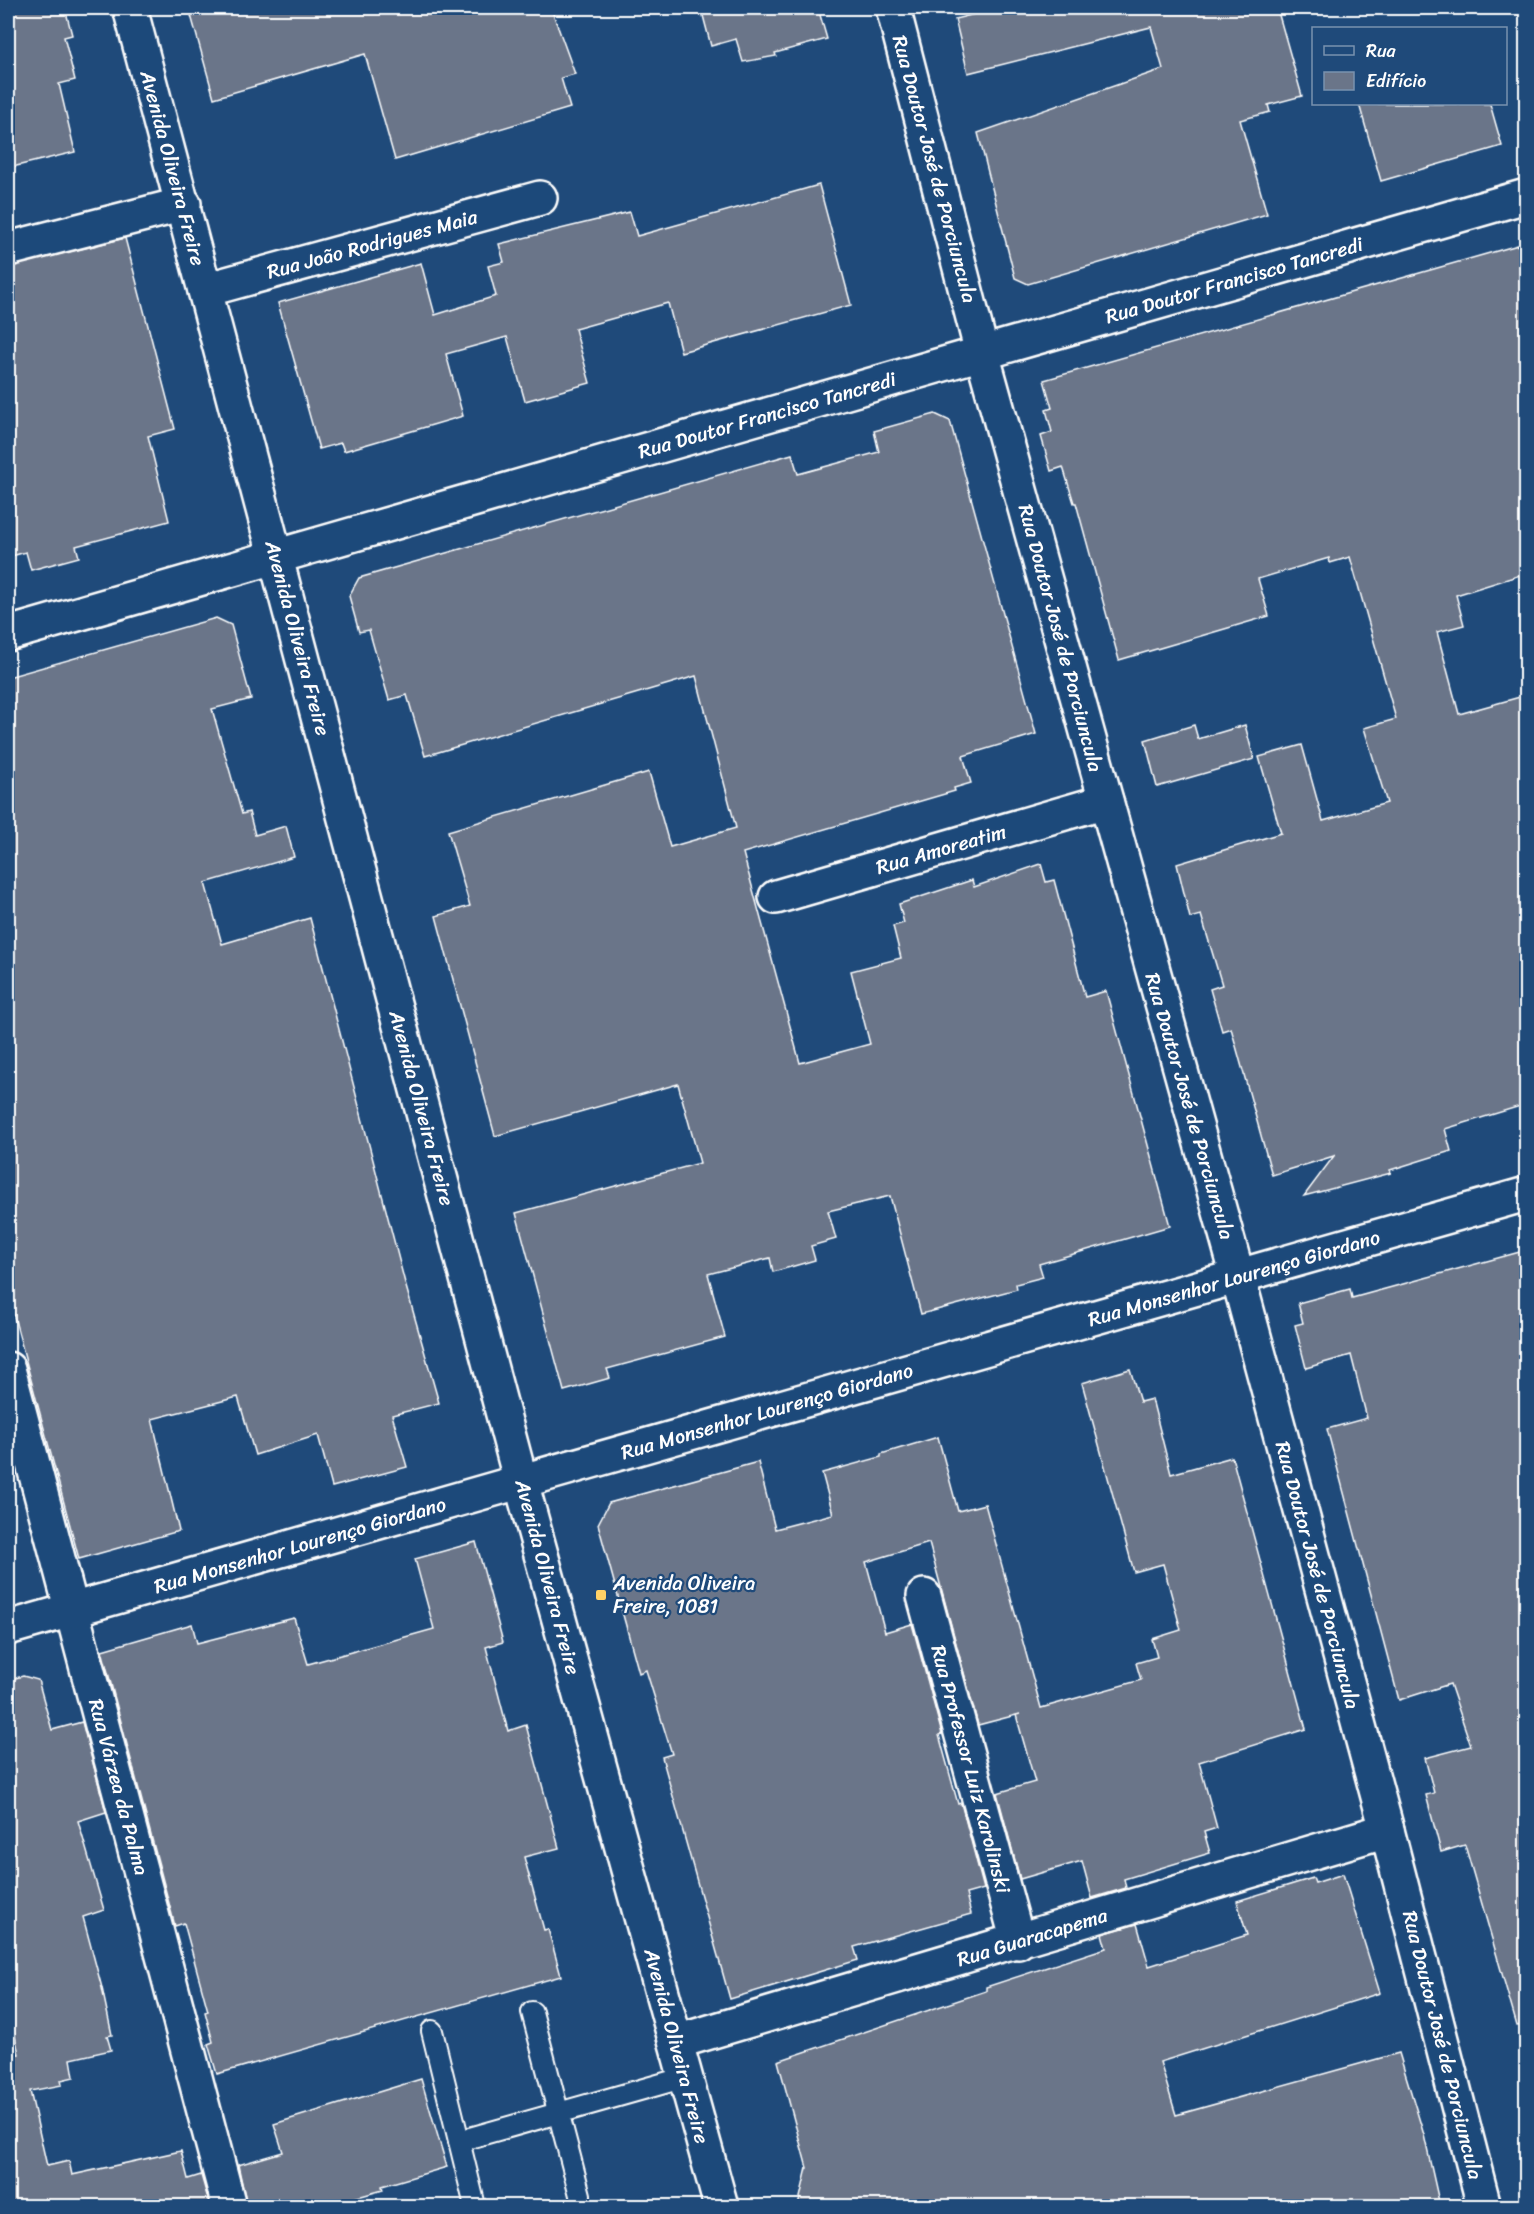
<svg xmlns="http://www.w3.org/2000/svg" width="1534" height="2214" font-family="Sriracha,sans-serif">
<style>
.building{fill:#6a7589;stroke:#fff;stroke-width:1.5}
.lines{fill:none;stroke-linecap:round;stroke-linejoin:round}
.service-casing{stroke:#fff;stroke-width:24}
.minor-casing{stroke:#fff;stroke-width:38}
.tertiary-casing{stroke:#fff;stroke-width:38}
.service{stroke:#1f4a7a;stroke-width:20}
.minor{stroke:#1f4a7a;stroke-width:33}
.tertiary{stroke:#1f4a7a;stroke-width:33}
.poi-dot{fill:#ffd166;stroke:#1f4a7a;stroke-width:2}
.labels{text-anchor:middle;stroke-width:4.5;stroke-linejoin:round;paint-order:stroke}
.street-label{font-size:20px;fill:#fff;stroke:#1f4a7a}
.poi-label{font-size:20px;fill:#fff;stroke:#1f4a7a;text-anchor:start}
</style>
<rect width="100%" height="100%" fill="#1f4a7a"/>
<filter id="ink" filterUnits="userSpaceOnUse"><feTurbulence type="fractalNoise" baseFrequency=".0167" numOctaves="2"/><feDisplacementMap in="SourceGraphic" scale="12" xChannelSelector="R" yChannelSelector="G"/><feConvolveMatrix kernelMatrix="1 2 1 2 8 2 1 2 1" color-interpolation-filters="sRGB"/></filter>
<g filter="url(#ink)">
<g class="building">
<path d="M8,8H65L72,35L64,37L75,80L59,84L75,152L8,168Z"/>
<path d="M189,8H551L575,74L561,78L570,108L395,160L365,54L214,98Z"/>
<path d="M701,8H818L827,39L775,53L776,56L743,62L736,39L711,46Z"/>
<path d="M999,8H1277L1302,96L1268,105L1270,112L1240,120L1267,214L1028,284L1015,278L978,133L1163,69L1151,27L968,73L955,19Z"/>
<path d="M1359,104H1490L1502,146L1381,181Z"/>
<path d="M819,185L851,305L681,352L668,303L575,329L590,383L525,401L507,337L446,354L463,416L344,451L341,443L319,449L278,303L421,263L435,315L496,296L488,266L504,262L499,244L630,212L637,236Z"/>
<path d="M125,238L175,429L148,436L169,521L76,546L79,557L31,570L26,552L8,557V267Z"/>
<path d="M1518,245L1527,274V573L1456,595L1464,625L1437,632L1459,714L1527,695V1104L1445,1129L1451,1151L1390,1170L1391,1173L1304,1196L1334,1156L1272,1175L1231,1028L1222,1031L1210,989L1222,985L1201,915L1190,918L1177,864L1281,833L1259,757L1302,745L1323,821L1387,803L1364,728L1396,719L1350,557L1330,563L1329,558L1258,579L1269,616L1119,660L1076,503H1074L1063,467L1051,471L1041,436L1052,432L1046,410L1052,408L1044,380Z"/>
<path d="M935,414L950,421L1036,734L963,756L971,783L954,788L955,791L743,853L800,1063L870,1044L851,971L901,958L893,926L904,923L899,904L972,880L974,887L1041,864L1046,882L1054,880L1085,997L1106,991L1170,1226L1039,1264L1043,1277L1016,1284L1017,1289L921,1314L890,1196L828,1211L836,1239L811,1246L815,1260L773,1272L770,1258L708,1274L725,1337L607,1369L610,1378L564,1391L516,1213L700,1163L678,1084L495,1136L436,916L470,906L448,831L649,772L670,847L736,828L696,676L425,756L407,695L389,700L369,630L359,632L349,596L359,578L792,454L798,474L879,452L874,431Z"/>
<path d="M216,618L231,625L251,699L212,709L242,814L249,812L255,835L286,826L294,857L205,883L222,944L310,918L405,1283L439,1403L392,1415L407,1467L332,1487L318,1435L255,1455L238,1397L152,1419L179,1531L79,1559L8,1294V677Z"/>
<path d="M1194,725L1198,739L1245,725L1254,759L1157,787L1145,740Z"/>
<path d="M1527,1250V2025L1517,2026L1465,1845L1441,1852L1426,1795L1434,1793L1425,1758L1471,1746L1450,1684L1399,1700L1327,1429L1367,1418L1351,1355L1306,1368L1295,1325L1303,1323L1298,1303L1350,1289L1352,1298Z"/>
<path d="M1130,1369L1140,1402L1152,1399L1171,1474L1232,1457L1306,1729L1199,1762L1217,1828L1204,1832L1210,1853L1124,1879L1126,1888L1092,1898L1082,1861L1020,1879L997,1793L1035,1782L1016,1715L1020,1714L978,1725L929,1543L866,1562L885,1632L912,1624L942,1734L939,1735L958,1804L961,1803L984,1889L966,1894L971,1914L854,1947L858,1960L730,1999L662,1757L672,1754L646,1670L639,1673L598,1524L609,1503L758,1462L775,1529L833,1514L822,1473L881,1457V1454L938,1437L958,1511L985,1504L1041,1708L1141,1680L1136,1663L1157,1657L1152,1639L1181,1630L1163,1564L1134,1572L1082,1383Z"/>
<path d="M476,1542L503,1642L486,1647L508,1731L526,1725L559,1848L524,1857L544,1930L548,1929L561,1976L217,2074L208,2044L213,2042L205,2012L208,2011L184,1923L175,1926L102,1650L192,1624L197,1643L294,1618L308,1664L434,1629L415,1559Z"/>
<path d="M23,1676L38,1680L52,1730L82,1722L106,1812L78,1821L104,1910L83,1917L102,1988L112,2035L107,2036L111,2050L71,2059L74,2077L61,2080L62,2085L30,2091L47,2166L69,2161L72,2175L181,2151L188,2179L201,2175L210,2206H8V2055L19,2054L8,2004V1680Z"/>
<path d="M1343,1874L1380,1993L1160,2062L1176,2115L1399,2053L1424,2135L1440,2206H798L807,2168L778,2061L986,1991V1987L1106,1948L1102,1934L1137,1924L1149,1966L1247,1935L1237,1901L1313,1878L1315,1883Z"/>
<path d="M421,2079L447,2167L382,2186L383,2190L354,2198L357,2206H247L238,2165L283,2152L274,2124Z"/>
</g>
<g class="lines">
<g class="service-casing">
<g id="service">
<path d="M532,2012L580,2195"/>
<path d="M432,2031L475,2206"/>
<path d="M459,2141L686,2077"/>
</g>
</g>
<g class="minor-casing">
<g id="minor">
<path d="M893,8L982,353L1238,1277L1387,1830L1484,2206"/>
<path d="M8,249L184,204"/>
<path d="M205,290L540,198"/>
<path d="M8,634L1526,196"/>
<path d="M776,897L1106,801"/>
<path d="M8,1369L229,2206"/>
<path d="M924,1596L1018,1942"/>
<path d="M8,1628L1526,1194"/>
<path d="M676,2042L1387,1830"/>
</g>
</g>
<g class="tertiary-casing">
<path id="tertiary" d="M130,8L521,1482L721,2206"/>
</g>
<use href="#service" class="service"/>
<use href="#minor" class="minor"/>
<use href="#tertiary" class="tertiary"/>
</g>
</g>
<rect class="poi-dot" x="595" y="1589" width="12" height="12" rx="3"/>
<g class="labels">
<g class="street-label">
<text transform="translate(173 168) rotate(75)" y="7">Avenida Oliveira Freire</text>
<text transform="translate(935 169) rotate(75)" y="7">Rua Doutor José de Porciuncula</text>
<text transform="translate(372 244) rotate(-15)" y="7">Rua João Rodrigues Maia</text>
<text transform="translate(1234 280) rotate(-16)" y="7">Rua Doutor Francisco Tancredi</text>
<text transform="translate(767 415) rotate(-16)" y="7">Rua Doutor Francisco Tancredi</text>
<text transform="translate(298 638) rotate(75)" y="7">Avenida Oliveira Freire</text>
<text transform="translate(1061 638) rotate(75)" y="7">Rua Doutor José de Porciuncula</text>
<text transform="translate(941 849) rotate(-16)" y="7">Rua Amoreatim</text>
<text transform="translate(1190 1106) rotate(74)" y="7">Rua Doutor José de Porciuncula</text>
<text transform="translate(422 1108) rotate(75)" y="7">Avenida Oliveira Freire</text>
<text transform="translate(1234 1278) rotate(-16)" y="7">Rua Monsenhor Lourenço Giordano</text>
<text transform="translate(767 1411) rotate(-16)" y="7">Rua Monsenhor Lourenço Giordano</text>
<text transform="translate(300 1545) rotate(-16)" y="7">Rua Monsenhor Lourenço Giordano</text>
<text transform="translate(1318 1575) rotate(75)" y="7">Rua Doutor José de Porciuncula</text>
<text transform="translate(548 1577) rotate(75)" y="7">Avenida Oliveira Freire</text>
<text transform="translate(971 1769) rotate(75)" y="7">Rua Professor Luiz Karolinski</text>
<text transform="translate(119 1787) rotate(75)" y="7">Rua Várzea da Palma</text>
<text transform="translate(1032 1937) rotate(-17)" y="7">Rua Guaracapema</text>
<text transform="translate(1443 2045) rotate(76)" y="7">Rua Doutor José de Porciuncula</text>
<text transform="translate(677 2046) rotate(75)" y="7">Avenida Oliveira Freire</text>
</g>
<g class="poi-label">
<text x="613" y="1590">Avenida Oliveira<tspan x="613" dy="23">Freire, 1081</tspan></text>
</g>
</g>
<rect width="1534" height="2214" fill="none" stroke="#1f4a7a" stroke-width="30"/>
<rect x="15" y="15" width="1504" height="2184" fill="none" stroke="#fff" stroke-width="2" filter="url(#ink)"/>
<rect x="1312" y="27" width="195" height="78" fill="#1f4a7a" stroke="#7992af" stroke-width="1.5"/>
<rect x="1324" y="46" width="30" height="9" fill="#1f4a7a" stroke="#7992af" stroke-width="1.5"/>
<text x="1366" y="57" font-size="18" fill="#ffffff">Rua</text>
<rect x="1324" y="72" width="30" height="18" fill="#6a7589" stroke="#7992af" stroke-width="1.5"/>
<text x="1366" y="87" font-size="18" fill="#ffffff">Edifício</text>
</svg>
